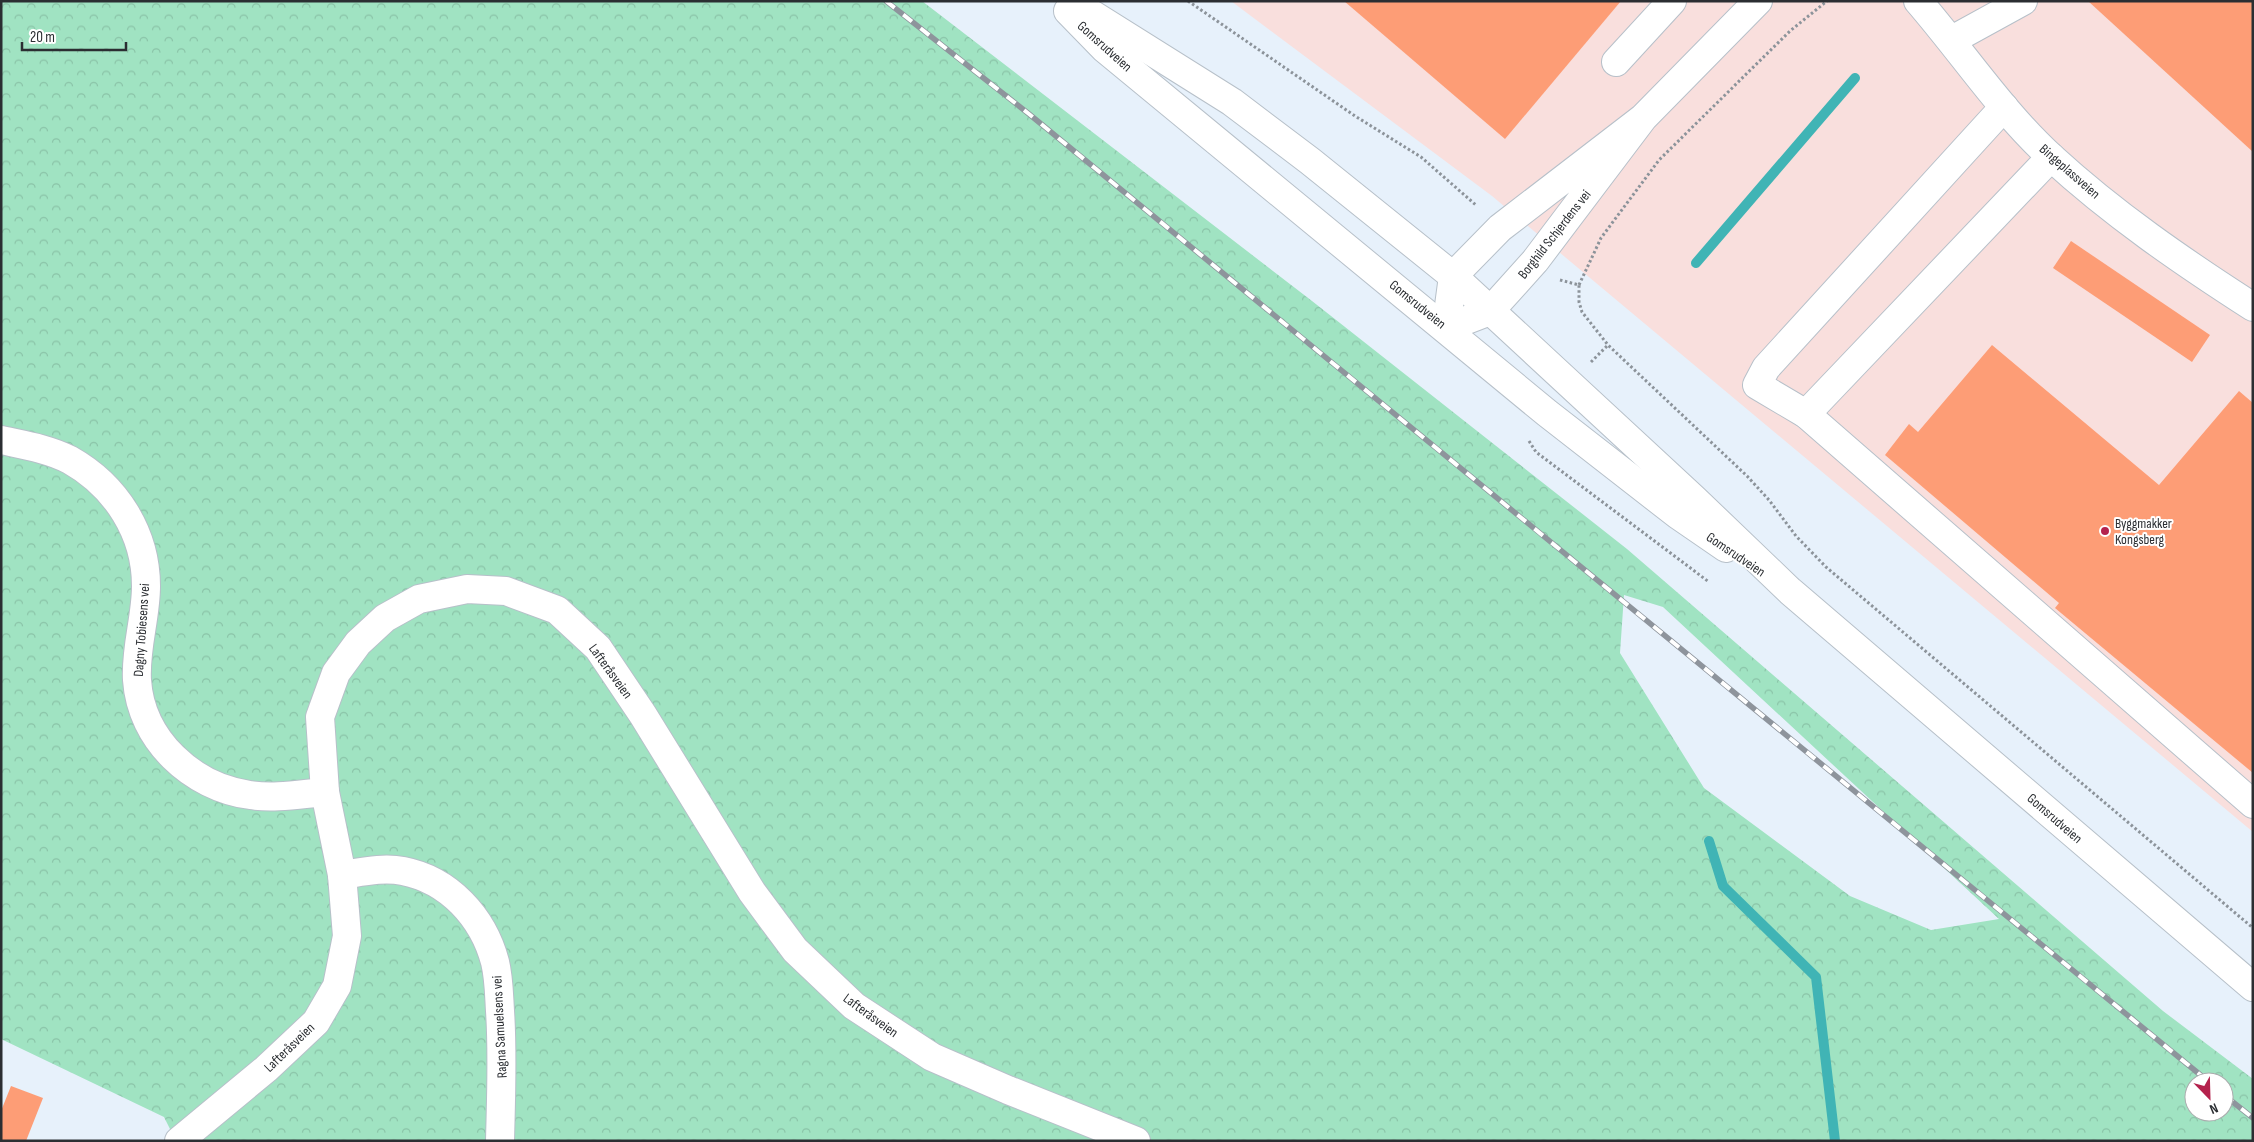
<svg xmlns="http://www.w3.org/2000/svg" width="2254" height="1142" font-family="'Sofia Sans Condensed',sans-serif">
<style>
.commercial{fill:#f9dfdd}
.forest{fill:url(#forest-crowns);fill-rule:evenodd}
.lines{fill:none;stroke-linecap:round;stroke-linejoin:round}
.stream{stroke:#40b4b5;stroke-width:10}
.building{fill:#fd9d76}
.minor-casing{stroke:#b7c0c9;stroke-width:30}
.major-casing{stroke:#b7c0c9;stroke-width:30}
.path{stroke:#8c939a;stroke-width:3;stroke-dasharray:2.5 2.5;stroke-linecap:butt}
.minor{stroke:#fff;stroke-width:28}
.major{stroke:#fff;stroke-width:28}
.rail-casing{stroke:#8e949c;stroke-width:5.5}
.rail{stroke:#fff;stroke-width:4;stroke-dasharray:11;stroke-linecap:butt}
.poi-dot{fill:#b4224d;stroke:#fff;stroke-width:2}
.labels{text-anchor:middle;stroke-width:4;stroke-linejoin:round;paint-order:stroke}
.street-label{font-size:14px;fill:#2b2e32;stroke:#fff}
.poi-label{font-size:14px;fill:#2b2e32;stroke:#fff;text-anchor:start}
</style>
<defs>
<pattern id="forest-crowns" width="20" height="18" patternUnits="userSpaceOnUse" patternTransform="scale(1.25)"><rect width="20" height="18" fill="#a0e3c2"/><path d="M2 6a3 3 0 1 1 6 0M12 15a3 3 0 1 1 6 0" fill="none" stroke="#8ac3a7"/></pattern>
</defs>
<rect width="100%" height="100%" fill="#e7f1fb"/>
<path class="commercial" d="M1231,1H2253V832L1492,196Z"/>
<path class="forest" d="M1,1H922L1312,301L1627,549L2163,1011L2253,1079V1141H176L164,1117L1,1039ZM1624,595L1663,607L1999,919L1931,930L1850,896L1704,788L1620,653ZM2194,1082H2224V1112H2194Z"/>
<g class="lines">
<g class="stream">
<path d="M1696,263L1855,78"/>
<path d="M1709,841L1723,886L1816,977L1835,1141"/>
</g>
</g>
<g class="building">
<path d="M1344,1H1621L1505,139Z"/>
<path d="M2088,1H2253V152Z"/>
<path d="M2071,241L2210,335L2192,362L2053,268Z"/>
<path d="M1992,345L2159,485L2239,391L2253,403V773L2055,608L2059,603L1885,455L1909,424L1918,432Z"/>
<path d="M11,1086L43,1098L26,1141H1V1111Z"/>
</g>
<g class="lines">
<g class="minor-casing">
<g id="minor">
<path d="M1918,1C1963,53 2001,111 2051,157C2113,214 2183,262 2253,307"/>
<path d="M1952,40L2023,1"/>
<path d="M1616,62L1672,1"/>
<path d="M2004,107L1766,368L1757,385L1806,414L2253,804"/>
<path d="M1643,118L1535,261L1490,311L1446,328L1453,276L1500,228L1643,118L1758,1"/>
<path d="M1806,414L2051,157"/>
<path d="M1,440C24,445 49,449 70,460C116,486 146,533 146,586C146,618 135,648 137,680C141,740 192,787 250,795C274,799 301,794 325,792"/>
<path d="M342,875C362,872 383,867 403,871C449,880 483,917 495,962C499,978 499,995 500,1011C503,1054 501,1098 500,1141"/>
<path d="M179,1141L266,1069L316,1022L337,986L347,936L342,875L325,792L320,717L336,673L358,643L385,618L419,599L467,589L506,591L557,610L598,648L643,715L752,892L795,950L854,1006L932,1057L1008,1090L1136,1141"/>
</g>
</g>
<g class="major-casing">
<g id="major">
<path d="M1071,1L1232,102L1310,161L1453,276L1694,499L1790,591L2253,987"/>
<path d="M1068,11L1105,49L1547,413L1678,515L1726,548"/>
</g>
</g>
<g class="path">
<path d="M1188,1L1355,116L1421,157L1477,206"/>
<path d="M1560,280L1579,285V302L1582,312L1608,345L1747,476L1769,500L1796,536L1826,567L2253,928"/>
<path d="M1579,285L1601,238L1659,160L1790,31L1827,1"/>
<path d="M1591,362L1608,345"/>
<path d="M1529,441L1536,452L1709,582"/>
</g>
<use href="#minor" class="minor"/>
<use href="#major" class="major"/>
<g class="rail-casing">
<g id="rail">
<path d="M886,1L1029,114L2209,1082"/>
<path d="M2224,1095L2253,1118"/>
</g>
</g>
<use href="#rail" class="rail"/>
</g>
<circle class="poi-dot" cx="2105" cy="531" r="5"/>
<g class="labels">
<g class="street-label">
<text transform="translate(1105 46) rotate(42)" y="5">Gomsrudveien</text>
<text transform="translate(2070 171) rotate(41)" y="5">Bingeplassveien</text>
<text transform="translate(1554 234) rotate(-52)" y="5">Borghild Schjerdens vei</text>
<text transform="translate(1418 304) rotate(39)" y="5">Gomsrudveien</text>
<text transform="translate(1736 554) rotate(34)" y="5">Gomsrudveien</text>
<text transform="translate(141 630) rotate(-86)" y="5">Dagny Tobiesens vei</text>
<text transform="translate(611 671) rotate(54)" y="5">Lafteråsveien</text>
<text transform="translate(2055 818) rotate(41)" y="5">Gomsrudveien</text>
<text transform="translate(871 1015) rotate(36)" y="5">Lafteråsveien</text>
<text transform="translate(499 1027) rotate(-93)" y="5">Ragna Samuelsens vei</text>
<text transform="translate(289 1047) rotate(-44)" y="5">Lafteråsveien</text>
</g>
<g class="poi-label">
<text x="2115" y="528">Byggmakker<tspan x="2115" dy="16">Kongsberg</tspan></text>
</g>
</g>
<rect width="2254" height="1142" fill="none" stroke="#2b2e32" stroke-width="5"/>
<g transform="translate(2209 1097) rotate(157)"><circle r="24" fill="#ffffff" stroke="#aaabad"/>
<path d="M0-4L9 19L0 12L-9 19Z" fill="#b4224d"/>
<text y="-8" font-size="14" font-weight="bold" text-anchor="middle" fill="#2b2e32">N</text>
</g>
<path d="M22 42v8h104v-8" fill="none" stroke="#2b2e32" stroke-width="2.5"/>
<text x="30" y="42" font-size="15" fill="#2b2e32" stroke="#ffffff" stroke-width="4" paint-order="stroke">20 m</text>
</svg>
